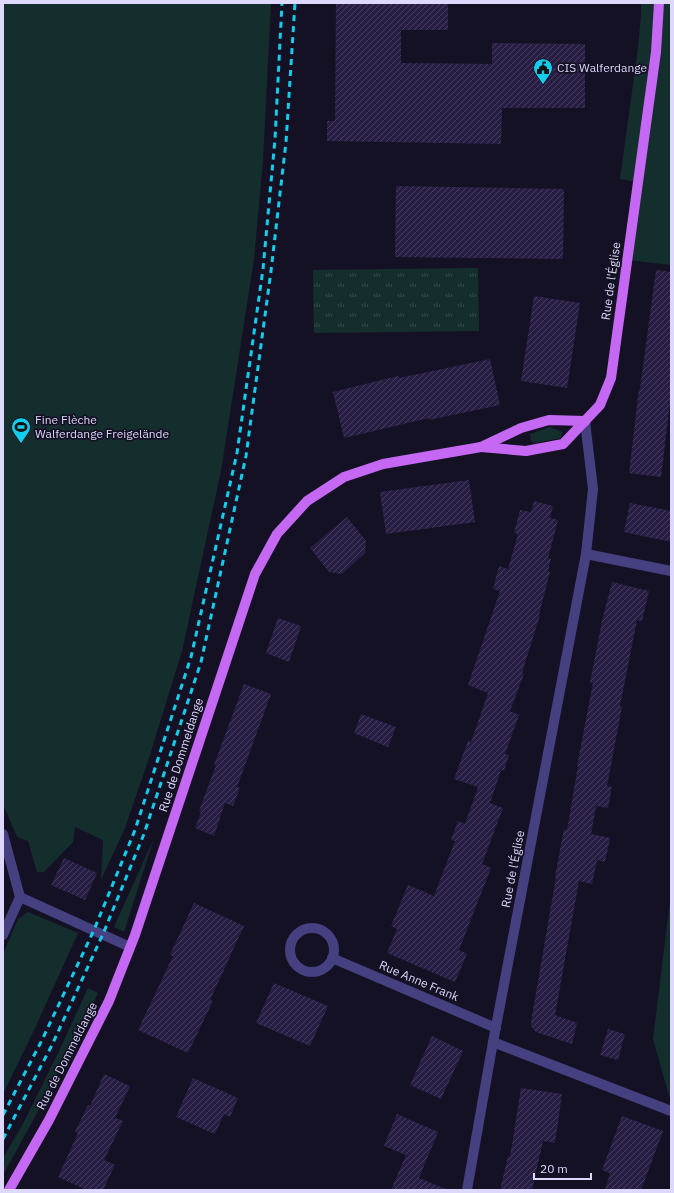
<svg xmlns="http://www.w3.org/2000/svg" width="674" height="1193" font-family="'IBM Plex Sans',sans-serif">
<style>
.grass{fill:#142e2e}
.park{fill:url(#park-tufts)}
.building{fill:url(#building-hatch)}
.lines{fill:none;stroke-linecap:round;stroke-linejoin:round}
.minor{stroke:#454080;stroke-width:10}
.major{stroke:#c568f3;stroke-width:10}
.rail{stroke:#13cdec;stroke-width:3;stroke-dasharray:6 5;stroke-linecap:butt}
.labels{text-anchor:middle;stroke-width:3.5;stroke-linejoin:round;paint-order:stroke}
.poi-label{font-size:12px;fill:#ddd8fc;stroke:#151125;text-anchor:start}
.street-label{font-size:12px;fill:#ddd8fc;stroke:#151125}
</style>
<defs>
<pattern id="park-tufts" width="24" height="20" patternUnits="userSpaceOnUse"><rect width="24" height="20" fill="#142e2e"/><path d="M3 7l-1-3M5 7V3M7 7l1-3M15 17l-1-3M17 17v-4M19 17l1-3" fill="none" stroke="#364c4d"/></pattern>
<pattern id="building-hatch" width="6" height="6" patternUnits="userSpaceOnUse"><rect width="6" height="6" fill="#281e44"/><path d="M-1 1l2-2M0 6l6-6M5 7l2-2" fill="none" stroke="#473e60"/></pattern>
</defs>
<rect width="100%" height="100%" fill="#151125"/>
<g class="grass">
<path d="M3,3H271L263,160L254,259L221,471L182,651L149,758L125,828L101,880L103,840L75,827L73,842L44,872H37L28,841L17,837L3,804Z"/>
<path d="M641,3H671V265L627,260L637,182L620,179L638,48L641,15Z"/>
<path d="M550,427L562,432L561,438L535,443L531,441L530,434Z"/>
<path d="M154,838L124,932L114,927Z"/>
<path d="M671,893V1097L669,1096L653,1039Z"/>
<path d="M28,912L78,933L35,1028L3,1094V954L18,919Z"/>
<path d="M88,988L98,993L76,1042L3,1175V1158L23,1124L60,1049Z"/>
</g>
<path class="park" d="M478,268L479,331L314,333L313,270Z"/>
<g class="building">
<path d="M336,3H448V30H401V63L492,64V43L585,44V108H502L501,144L327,141V121H335Z"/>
<path d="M396,186L564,189L563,259L395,257Z"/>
<path d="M656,270L671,272V394L661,477L629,473L639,389H640Z"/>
<path d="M534,296L580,303L567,388L521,381Z"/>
<path d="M490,359L500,405L429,420V418L344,438L333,392L398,376L399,378Z"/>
<path d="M469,480L475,522L386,534L380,492Z"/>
<path d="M534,501L553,506L550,518L558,520L548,558L551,559L548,571L550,572L539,615H540L522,673L524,674L510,711L519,715L505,754L509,755L504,771L501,770L490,803L503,808L482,864L491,868L459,950L467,954L455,982L387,953L397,929L391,926L408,885L434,896L455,841L451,840L458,821L465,824L478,787L454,779L468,741L471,742L488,693L468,685L500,591L493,589L499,566L508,569L518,534L514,533L520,510L531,512Z"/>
<path d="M630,503L671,511V542L624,532Z"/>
<path d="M347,517L366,541L365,553L342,574L329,572L310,548Z"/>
<path d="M612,582L649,591L642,621L637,620L620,706L622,707L607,786L612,787L608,808L596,806L591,834L610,838L605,862L597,860L592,884L579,881L555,1015L577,1023L572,1044L536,1032L531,1026V1022L556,877H555L564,829L567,830L578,766H577L593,683H590L602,621Z"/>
<path d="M278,618L301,626L289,662L266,653Z"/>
<path d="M244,684L271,694L237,787L240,788L233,806L225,803L214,836L195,828L201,812L199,811L216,765H214Z"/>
<path d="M361,714L396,727L388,747L354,733Z"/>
<path d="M64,858L97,873L85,900L51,885Z"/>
<path d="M194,903L244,926L210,1000L213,1001L188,1053L138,1030L173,956L170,955Z"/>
<path d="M274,983L328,1006L310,1046L256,1023Z"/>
<path d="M608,1029L625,1034L618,1060L600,1055Z"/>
<path d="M432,1036L463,1051L441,1099L410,1085Z"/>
<path d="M104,1074L130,1086L115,1118L123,1121L104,1160L115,1165L103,1190H87L58,1177L78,1133L75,1132L88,1105L90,1106Z"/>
<path d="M193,1078L238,1098L230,1117L224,1114L215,1134L176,1117Z"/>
<path d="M521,1088L562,1094L555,1143L543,1141L532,1190H500L508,1156L510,1157Z"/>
<path d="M397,1114L438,1132L419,1178L448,1190H391L406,1155L384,1146Z"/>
<path d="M622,1116L663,1131L641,1190H605L610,1173L602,1170Z"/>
</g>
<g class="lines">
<g class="minor">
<path d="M586,554L671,571"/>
<path d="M3,834L20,897"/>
<path d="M20,897L130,947"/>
<circle cx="312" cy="950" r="22"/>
<path d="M3,935L20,897"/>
<path d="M332,958L496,1028"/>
<path d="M493,1042L671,1111"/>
<path d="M467,1190L493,1042L586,554L593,489L585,421"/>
</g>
<g class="major">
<path d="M481,447L526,451L563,444L600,405L611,378L656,52L659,3"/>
<path d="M9,1190L49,1120L109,1001L135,935L255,574L277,534L307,501L344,477L383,464L481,447L521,428L549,420L585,421"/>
</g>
<g class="rail">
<path d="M3,1115L42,1040L94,930L135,830L191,657L237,453L263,269L275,139L282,3"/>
<path d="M3,1139L52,1045L103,934L144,834L201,662L246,456L271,271L286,142L295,3"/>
</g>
</g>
<defs>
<g id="civic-pin" transform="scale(1)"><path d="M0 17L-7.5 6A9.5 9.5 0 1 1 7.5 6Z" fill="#13cdec" stroke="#151125"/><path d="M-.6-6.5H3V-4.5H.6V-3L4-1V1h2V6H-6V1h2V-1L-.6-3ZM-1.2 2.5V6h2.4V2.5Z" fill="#111"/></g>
<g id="stadium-pin" transform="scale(1)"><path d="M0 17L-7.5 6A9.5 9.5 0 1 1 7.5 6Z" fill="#13cdec" stroke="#151125"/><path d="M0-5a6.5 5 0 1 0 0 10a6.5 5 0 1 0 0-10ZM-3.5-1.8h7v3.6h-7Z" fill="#111"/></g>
</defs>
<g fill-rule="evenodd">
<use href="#civic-pin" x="543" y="68"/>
<use href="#stadium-pin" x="21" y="427"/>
</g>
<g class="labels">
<g class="poi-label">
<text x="557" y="72">CIS Walferdange</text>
<text x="35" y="424">Fine Flèche<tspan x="35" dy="14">Walferdange Freigelände</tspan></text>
</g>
<g class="street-label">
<text transform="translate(611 281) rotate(-82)" y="4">Rue de l'Église</text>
<text transform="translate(181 755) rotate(-72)" y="4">Rue de Dommeldange</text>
<text transform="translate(513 869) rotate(-79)" y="4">Rue de l'Église</text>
<text transform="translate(419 981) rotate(23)" y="4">Rue Anne Frank</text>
<text transform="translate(67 1056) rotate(-63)" y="4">Rue de Dommeldange</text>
</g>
</g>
<rect width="674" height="1193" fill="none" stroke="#ddd8fc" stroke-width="8"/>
<path d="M534 1173v6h57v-6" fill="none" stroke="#ddd8fc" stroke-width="2"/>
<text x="540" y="1173" font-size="12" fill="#ddd8fc" stroke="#151125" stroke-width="3" paint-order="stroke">20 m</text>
</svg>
